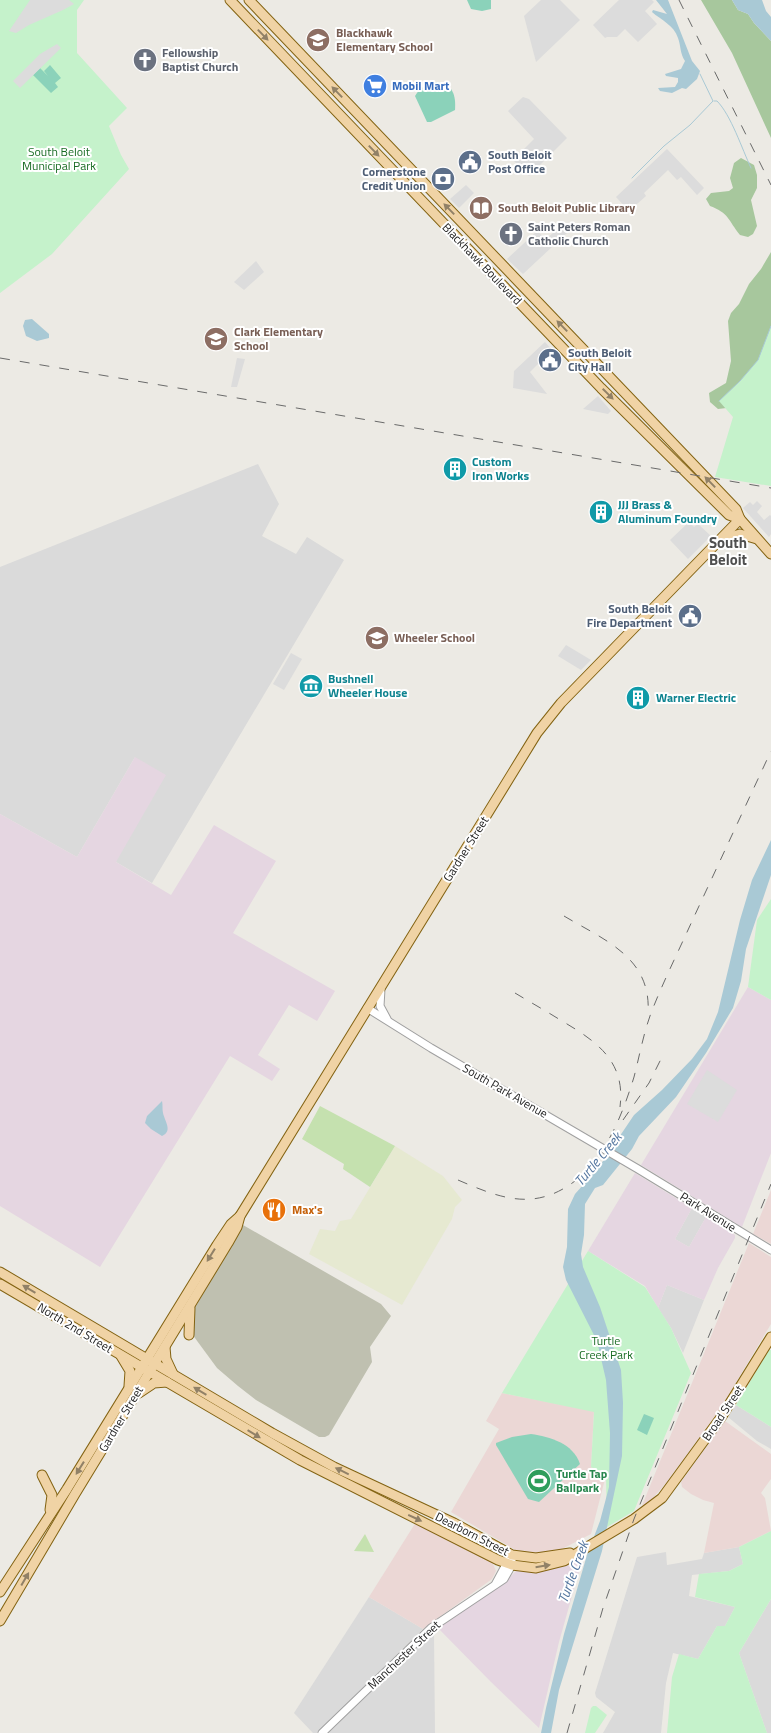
<svg xmlns="http://www.w3.org/2000/svg" width="771" height="1733" font-family="'Titillium Web',sans-serif">
<style>
.residential{fill:#dadada}
.commercial{fill:#ebd7d5}
.industrial{fill:#e5d6e1}
.construction{fill:#bfc0b0}
.farmland{fill:#e6e9d1}
.grass{fill:#c5e1af}
.forest{fill:#a7c79d}
.park{fill:#c5f2cb}
.pitch{fill:#8bd2ba}
.parking{fill:#dcdcdc}
.water{fill:#a9c9d5}
.lines{fill:none;stroke-linecap:round;stroke-linejoin:round}
.stream{stroke:#a9c9d5;stroke-width:1}
.minor-casing{stroke:#a0a0a0;stroke-width:9}
.major-casing{stroke:#836312;stroke-width:11}
.minor{stroke:#fff;stroke-width:7}
.major{stroke:#f0d3a5;stroke-width:9}
.rail{stroke:#6a6a6a;stroke-width:1;stroke-dasharray:10 10;stroke-linecap:butt}
.oneway{fill:#918167}
.labels{text-anchor:middle;stroke-width:4;stroke-linejoin:round;paint-order:stroke}
.education-label{font-size:12px;font-weight:bold;fill:#785e54;stroke:#fff;text-anchor:start}
.worship-label{font-size:12px;font-weight:bold;fill:#5b616d;stroke:#fff;text-anchor:start}
.shop-label{font-size:12px;font-weight:bold;fill:#366cbe;stroke:#fff;text-anchor:start}
.park-label{font-size:12px;fill:#196c24;stroke:#fff}
.service-label{font-size:12px;font-weight:bold;fill:#4e5e75;stroke:#fff;text-anchor:start}
.street-label{font-size:12px;fill:#1c1c1c;stroke:#fff}
.culture-label{font-size:12px;font-weight:bold;fill:#0d838f;stroke:#fff;text-anchor:start}
.food-label{font-size:12px;font-weight:bold;fill:#c56008;stroke:#fff;text-anchor:start}
.leisure-label{font-size:12px;font-weight:bold;fill:#27864d;stroke:#fff;text-anchor:start}
.water-label{font-size:14px;font-style:italic;fill:#5577a0;stroke:#fff}
.quarter-label{font-size:15px;font-weight:bold;fill:#4f4f4f;stroke:#fff}
</style>
<rect width="100%" height="100%" fill="#eceae4"/>
<g class="residential">
<path d="M258,464L279,504L262,536L296,554L307,537L344,560L152,883L116,862L135,757L77,857L0,814V567Z"/>
<path d="M692,1208L706,1217L689,1247L675,1239Z"/>
<path d="M667,1285L704,1300L683,1353L671,1328L658,1308Z"/>
<path d="M736,1405L771,1427V1449L757,1441L728,1417Z"/>
<path d="M739,1547L743,1564L729,1571L692,1575L689,1596L735,1607L725,1626H717L698,1659L673,1653L666,1683L661,1733H603L615,1712L596,1697L595,1693L637,1557L666,1552L667,1565L702,1559L704,1553Z"/>
<path d="M369,1597L423,1629L317,1733H313L294,1713Z"/>
<path d="M771,1599V1733H767L739,1653Z"/>
<path d="M432,1632L434,1634L435,1733H326Z"/>
</g>
<g class="commercial">
<path d="M771,1190V1244L753,1234Z"/>
<path d="M749,1243L771,1257V1324L720,1409L666,1483L653,1498L641,1508Z"/>
<path d="M502,1393L594,1411L591,1467L606,1475L591,1534L560,1550L539,1554L517,1551L451,1512L499,1429L486,1421Z"/>
<path d="M725,1421L771,1454V1479L761,1493L765,1498L771,1531L739,1547L704,1553L714,1503L703,1500L691,1494L682,1487L681,1482Z"/>
<path d="M416,1522L485,1558L493,1564L496,1571L492,1579L423,1629L369,1597Z"/>
</g>
<g class="industrial">
<path d="M135,757L166,775L116,862L171,895L214,825L276,861L233,933L335,991L317,1021L289,1005L258,1055L280,1069L272,1081L230,1056L100,1267L0,1206V814L77,857Z"/>
<path d="M748,987L771,1000V1153L742,1227L641,1165Z"/>
<path d="M635,1173L692,1208L675,1239L689,1247L706,1217L735,1235V1238L718,1268L704,1300L667,1285L658,1308L645,1286L588,1251Z"/>
<path d="M583,1557L559,1642L539,1728L491,1682L438,1628L505,1582L517,1570Z"/>
</g>
<path class="construction" d="M243,1225L381,1304L391,1316L370,1347L372,1362L329,1435L325,1437H319L256,1400L238,1386L217,1368L192,1334L193,1311Z"/>
<path class="farmland" d="M395,1146L443,1176L462,1200L455,1207L452,1219L402,1305L309,1254L320,1229L335,1231L340,1221L351,1219Z"/>
<g class="grass">
<path d="M320,1106L395,1146L370,1187L343,1169L344,1164L302,1139Z"/>
<path d="M365,1534L374,1552L354,1551Z"/>
</g>
<g class="forest">
<path d="M701,0H732L738,10L748,14L754,23L771,41V138L732,53Z"/>
<path d="M741,158L754,165L757,175V188L751,200L757,226L753,234L748,237L740,235C728,220 729,213 710,206L706,199L711,193L729,191L733,188L730,178L734,163Z"/>
<path d="M771,252V378L735,407L718,409L710,402L709,393L726,383L731,361L728,321L731,313L739,304L749,284L761,269Z"/>
</g>
<g class="park">
<path d="M0,0H84L77,10V53L127,108L109,126L121,155L129,169L52,254L0,293Z"/>
<path d="M771,326V486L715,477L733,417L719,401L740,381L758,360Z"/>
<path d="M771,899V1000L748,987L757,920Z"/>
<path d="M588,1251L645,1287L671,1328L691,1373L634,1511L607,1527L606,1475L591,1467L594,1412L502,1393Z"/>
<path d="M769,1350H771V1427L736,1405Z"/>
<path d="M771,1531V1599L739,1653L767,1733H667L672,1677L679,1654L698,1659L717,1626H725L735,1607L695,1597L699,1574L729,1571L743,1564L739,1547Z"/>
<path d="M593,1706H596L607,1715L595,1733H585L591,1708Z"/>
</g>
<g class="pitch">
<path d="M467,0H491V9L482,11L471,9Z"/>
<path d="M50,65L61,78L55,83L58,87L51,93L33,75L40,68L48,76L44,71Z"/>
<path d="M436,82C453,84 456,95 455,110L431,122H427L415,96C420,87 427,84 436,82Z"/>
<path d="M644,1414L654,1418L647,1435L637,1430Z"/>
<path d="M531,1434C550,1437 573,1443 580,1464L539,1502L528,1499L496,1445V1443L512,1437Z"/>
</g>
<g class="parking">
<path d="M30,0H69L74,4L63,10L29,25L16,33L9,31Z"/>
<path d="M541,0H560L580,20L536,62L524,16Z"/>
<path d="M619,0H652L654,2L645,11L657,24L638,42L625,29L617,37H607L605,38L593,25Z"/>
<path d="M57,44L61,48L20,88L13,81L40,54Z"/>
<path d="M523,97L529,99L567,138L529,176L513,160L534,139L508,111Z"/>
<path d="M667,149L704,188L697,195L681,177L677,180L668,170L644,193L646,196L629,211L616,197Z"/>
<path d="M466,185L474,193L459,208L450,199Z"/>
<path d="M560,227L567,233L523,274L507,259L537,231L546,239Z"/>
<path d="M256,261L264,272L244,290L234,282Z"/>
<path d="M545,342L552,350L530,372L547,394L513,388L514,371Z"/>
<path d="M237,358L245,359L237,387H231Z"/>
<path d="M598,396L611,411L608,414L583,409Z"/>
<path d="M757,501L762,506L757,512L764,520L770,515L771,516V534L769,537L743,508L750,502L753,505Z"/>
<path d="M689,522L694,527L698,524L711,536L688,559L670,540Z"/>
<path d="M566,645L591,660L581,670L558,656Z"/>
<path d="M291,653L302,659L284,690L273,684Z"/>
<path d="M707,1070L737,1090L718,1122L687,1104Z"/>
</g>
<g class="water">
<path d="M656,0H668L692,61L700,71L697,79L686,89L682,88L672,93L660,91L658,88L675,87L678,82V78L666,76L665,74L681,69L685,61C680,54 681,46 678,38C674,25 661,20 652,12L653,10L667,14Z"/>
<path d="M732,0H762L766,11L771,17V41L754,23L748,14L738,10Z"/>
<path d="M32,319L49,334V338L37,341L26,336L23,326L25,320Z"/>
<path d="M771,840V875L746,949L741,981L733,1008L706,1053L676,1097L639,1136L632,1149L603,1185L595,1188L585,1204L584,1235L581,1254L583,1267L600,1307L621,1370L623,1403L622,1456L602,1551L559,1690L551,1733H541L546,1708L564,1634L587,1555L600,1521L609,1487L610,1433L606,1380L597,1341L566,1280L563,1267L567,1247L568,1209L575,1194L599,1167L634,1115L662,1090L692,1059L707,1039L718,1012L740,920L752,880Z"/>
<path d="M162,1101C163,1105 162,1109 163,1113C165,1122 173,1131 162,1136L151,1129L145,1123L147,1116Z"/>
</g>
<g class="lines">
<g class="stream">
<path d="M714,101H717C731,115 742,149 751,168"/>
<path d="M632,178L664,146L690,125L713,101L700,74"/>
<path d="M719,401L740,381L758,360L771,326"/>
</g>
<g class="minor-casing">
<g id="minor">
<path d="M381,989L380,1006L387,1019"/>
<path d="M367,1008L431,1048L638,1169L771,1250"/>
<path d="M496,1583L509,1559"/>
<path d="M322,1733L431,1628L504,1579L512,1565V1555"/>
</g>
</g>
<g class="major-casing">
<g id="major">
<path d="M230,0L601,388L729,515L740,519"/>
<path d="M249,0L736,509L740,519L771,554"/>
<path d="M724,539L740,534L757,539"/>
<path d="M0,1272L272,1433L334,1467L454,1523L512,1555L536,1558L570,1553"/>
<path d="M0,1284L300,1460L498,1560L512,1565L536,1568L564,1561L634,1519L662,1498L722,1416L771,1337"/>
<path d="M189,1335L190,1308"/>
<path d="M165,1347L166,1359L173,1374"/>
<path d="M121,1356L130,1371L129,1386"/>
<path d="M139,1393L154,1383L167,1382"/>
<path d="M42,1475L52,1495L50,1510"/>
<path d="M0,1592L67,1489L217,1245L231,1224L240,1216"/>
<path d="M0,1621L75,1494L228,1243L237,1227L240,1216L537,733L561,703L740,519"/>
</g>
</g>
<use href="#minor" class="minor"/>
<use href="#major" class="major"/>
<g class="rail">
<path d="M679,0L771,185"/>
<path d="M0,358L771,488"/>
<path d="M564,916C604,940 652,957 648,1014"/>
<path d="M515,993C530,1002 546,1011 562,1021C596,1041 626,1061 620,1107"/>
<path d="M623,1120L649,1083L664,1053"/>
<path d="M458,1180C500,1198 534,1212 575,1181C606,1157 623,1113 634,1077C640,1054 644,1030 653,1008C665,978 680,948 693,919C719,863 745,807 771,751"/>
<path d="M567,1733L603,1608L634,1519L771,1184"/>
</g>
</g>
<defs><path id="oneway-solid" d="M-6-.8H1V-3.2L6.5 0L1 3.2V.8H-6Z" transform="scale(1.25)"/></defs>
<g class="oneway">
<use href="#oneway-solid" transform="translate(263 35) rotate(46)"/>
<use href="#oneway-solid" transform="translate(337 92) rotate(-134)"/>
<use href="#oneway-solid" transform="translate(374 151) rotate(46)"/>
<use href="#oneway-solid" transform="translate(449 209) rotate(-134)"/>
<use href="#oneway-solid" transform="translate(562 326) rotate(-134)"/>
<use href="#oneway-solid" transform="translate(608 394) rotate(45)"/>
<use href="#oneway-solid" transform="translate(710 482) rotate(-134)"/>
<use href="#oneway-solid" transform="translate(211 1255) rotate(122)"/>
<use href="#oneway-solid" transform="translate(29 1289) rotate(-149)"/>
<use href="#oneway-solid" transform="translate(200 1391) rotate(-149)"/>
<use href="#oneway-solid" transform="translate(254 1434) rotate(31)"/>
<use href="#oneway-solid" transform="translate(80 1468) rotate(122)"/>
<use href="#oneway-solid" transform="translate(342 1471) rotate(-154)"/>
<use href="#oneway-solid" transform="translate(415 1518) rotate(25)"/>
<use href="#oneway-solid" transform="translate(543 1566) rotate(-9)"/>
<use href="#oneway-solid" transform="translate(25 1579) rotate(-60)"/>
</g>
<defs>
<g id="school-disc" transform="scale(1.25)"><circle r="9.5" fill="#8d6e63" stroke="#fff"/><path d="M0-5L7-2L0 1L-7-2ZM-4 1L0 2.5L4 1V4Q0 6-4 4Z" fill="#fff"/></g>
<g id="church-disc" transform="scale(1.25)"><circle r="9.5" fill="#6b7280" stroke="#fff"/><path d="M-1.2-6h2.4v3.5h3.3v2.4h-3.3V6h-2.4V-.1h-3.3v-2.4h3.3Z" fill="#fff"/></g>
<g id="supermarket-disc" transform="scale(1.25)"><circle r="9.5" fill="#3f7fe0" stroke="#fff"/><path d="M-6-5.5h2.5l.6 2H6L4.5 2H-2.5L-4.4-4H-6ZM-1.5 3.2a1.3 1.3 0 1 0 .1 0ZM3 3.2a1.3 1.3 0 1 0 .1 0Z" fill="#fff"/></g>
<g id="civic-disc" transform="scale(1.25)"><circle r="9.5" fill="#5c6f8a" stroke="#fff"/><path d="M-.6-6.5H3V-4.5H.6V-3L4-1V1h2V6H-6V1h2V-1L-.6-3ZM-1.2 2.5V6h2.4V2.5Z" fill="#fff"/></g>
<g id="bank-disc" transform="scale(1.25)"><circle r="9.5" fill="#5c6f8a" stroke="#fff"/><path d="M-6-4H6V4H-6ZM0-2.3a2.3 2.3 0 1 0 0 4.6a2.3 2.3 0 1 0 0-4.6Z" fill="#fff"/></g>
<g id="library-disc" transform="scale(1.25)"><circle r="9.5" fill="#8d6e63" stroke="#fff"/><path d="M-6-4Q-3-5.5-.7-3.5V5Q-3 3-6 4ZM6-4Q3-5.5 .7-3.5V5Q3 3 6 4Z" fill="#fff"/></g>
<g id="building-disc" transform="scale(1.25)"><circle r="9.5" fill="#0f9aa8" stroke="#fff"/><path d="M-4-6H4V6H1V3H-1V6H-4ZM-2.5-4.3h1.7v1.8h-1.7ZM.8-4.3h1.7v1.8H.8ZM-2.5-1h1.7V.8h-1.7ZM.8-1h1.7V.8H.8Z" fill="#fff"/></g>
<g id="museum-disc" transform="scale(1.25)"><circle r="9.5" fill="#0f9aa8" stroke="#fff"/><path d="M0-6L6-3V-2H-6V-3ZM-5-1h2V3h-2ZM-1-1h2V3h-2ZM3-1h2V3H3ZM-6 4H6V6H-6Z" fill="#fff"/></g>
<g id="restaurant-disc" transform="scale(1.25)"><circle r="9.5" fill="#e8710a" stroke="#fff"/><path d="M-5-6h1v4h1v-4h1v4h1v-4h1v5L-1.5 .5V6h-2V.5L-5-1ZM5-6V6H3V1.5H1.5Q1.5-4 5-6Z" fill="#fff"/></g>
<g id="stadium-disc" transform="scale(1.25)"><circle r="9.5" fill="#2e9e5b" stroke="#fff"/><path d="M0-5a6.5 5 0 1 0 0 10a6.5 5 0 1 0 0-10ZM-3.5-1.8h7v3.6h-7Z" fill="#fff"/></g>
</defs>
<g fill-rule="evenodd">
<use href="#school-disc" x="318" y="40"/>
<use href="#church-disc" x="145" y="60"/>
<use href="#supermarket-disc" x="375" y="86"/>
<use href="#civic-disc" x="470" y="162"/>
<use href="#bank-disc" x="443" y="179"/>
<use href="#library-disc" x="481" y="208"/>
<use href="#church-disc" x="511" y="234"/>
<use href="#school-disc" x="216" y="339"/>
<use href="#civic-disc" x="550" y="360"/>
<use href="#building-disc" x="455" y="469"/>
<use href="#building-disc" x="601" y="512"/>
<use href="#civic-disc" x="690" y="616"/>
<use href="#school-disc" x="377" y="638"/>
<use href="#museum-disc" x="311" y="686"/>
<use href="#building-disc" x="638" y="698"/>
<use href="#restaurant-disc" x="274" y="1210"/>
<use href="#stadium-disc" x="539" y="1481"/>
</g>
<g class="labels">
<g class="education-label">
<text x="336" y="37">Blackhawk<tspan x="336" dy="14">Elementary School</tspan></text>
<text x="498" y="212">South Beloit Public Library</text>
<text x="234" y="336">Clark Elementary<tspan x="234" dy="14">School</tspan></text>
<text x="394" y="642">Wheeler School</text>
</g>
<g class="worship-label">
<text x="162" y="57">Fellowship<tspan x="162" dy="14">Baptist Church</tspan></text>
<text x="528" y="231">Saint Peters Roman<tspan x="528" dy="14">Catholic Church</tspan></text>
</g>
<g class="shop-label">
<text x="392" y="90">Mobil Mart</text>
</g>
<g class="park-label">
<text x="59" y="156">South Beloit<tspan x="59" dy="14">Municipal Park</tspan></text>
<text x="606" y="1345">Turtle<tspan x="606" dy="14">Creek Park</tspan></text>
</g>
<g class="service-label">
<text x="488" y="159">South Beloit<tspan x="488" dy="14">Post Office</tspan></text>
<text x="426" y="176" text-anchor="end">Cornerstone<tspan x="426" dy="14">Credit Union</tspan></text>
<text x="568" y="357">South Beloit<tspan x="568" dy="14">City Hall</tspan></text>
<text x="672" y="613" text-anchor="end">South Beloit<tspan x="672" dy="14">Fire Department</tspan></text>
</g>
<g class="street-label">
<text transform="translate(482 264) rotate(46)" y="4">Blackhawk Boulevard</text>
<text transform="translate(466 849) rotate(-58)" y="4">Gardner Street</text>
<text transform="translate(505 1091) rotate(30)" y="4">South Park Avenue</text>
<text transform="translate(708 1212) rotate(32)" y="4">Park Avenue</text>
<text transform="translate(75 1328) rotate(31)" y="4">North 2nd Street</text>
<text transform="translate(723 1413) rotate(-56)" y="4">Broad Street</text>
<text transform="translate(121 1419) rotate(-59)" y="4">Gardner Street</text>
<text transform="translate(472 1534) rotate(27)" y="4">Dearborn Street</text>
<text transform="translate(404 1655) rotate(-43)" y="4">Manchester Street</text>
</g>
<g class="culture-label">
<text x="472" y="466">Custom<tspan x="472" dy="14">Iron Works</tspan></text>
<text x="618" y="509">JJJ Brass &amp;<tspan x="618" dy="14">Aluminum Foundry</tspan></text>
<text x="328" y="683">Bushnell<tspan x="328" dy="14">Wheeler House</tspan></text>
<text x="656" y="702">Warner Electric</text>
</g>
<g class="food-label">
<text x="292" y="1214">Max's</text>
</g>
<g class="leisure-label">
<text x="556" y="1478">Turtle Tap<tspan x="556" dy="14">Ballpark</tspan></text>
</g>
<g class="water-label">
<text transform="translate(598 1159) rotate(-50)" y="5">Turtle Creek</text>
<text transform="translate(573 1572) rotate(-70)" y="5">Turtle Creek</text>
</g>
<g class="quarter-label">
<text x="728" y="548">South<tspan x="728" dy="17">Beloit</tspan></text>
</g>
</g>
</svg>
